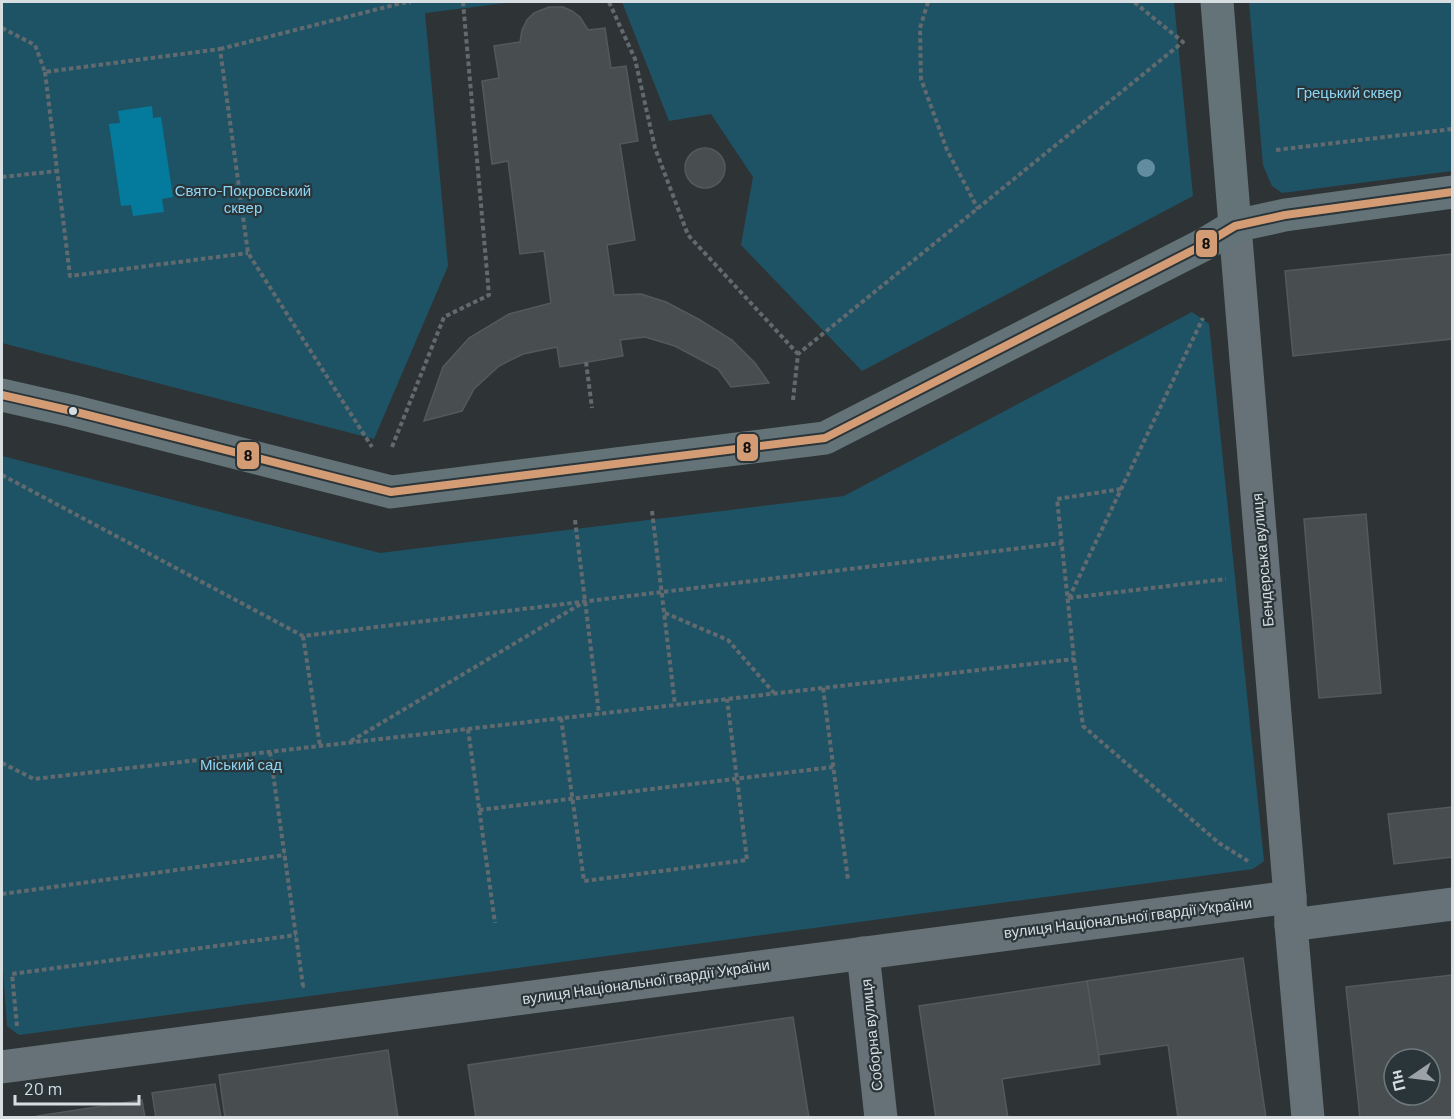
<svg xmlns="http://www.w3.org/2000/svg" width="1454" height="1119" font-family="Barlow,sans-serif">
<style>
.green{fill:#1e5366}
.water{fill:#047b9d}
.building{fill:#484e50;stroke:#54595b;stroke-width:1.5;fill-rule:evenodd}
.lines{fill:none;stroke-linecap:round;stroke-linejoin:round}
.path{stroke:#616a6e;stroke-width:4;stroke-dasharray:4.5 3;stroke-linecap:butt}
.minor{stroke:#667277;stroke-width:33}
.major{stroke:#647378;stroke-width:33}
.bus-1-casing{stroke:#2a353a;stroke-width:12}
.bus-1{stroke:#d39c74;stroke-width:8}
.tree{fill:#628d9e}
.bus-dot{fill:#d7dee1;stroke:#2a353a;stroke-width:2}
.labels{text-anchor:middle;stroke-width:4.5;stroke-linejoin:round;paint-order:stroke}
.park-label{font-size:15px;fill:#8cd5f3;stroke:#2a353a}
.street-label{font-size:15px;fill:#d7dee1;stroke:#2a353a}
.line-badge{stroke:#2a353a;stroke-width:2}
.pale-badge-label{font-size:16px;text-anchor:middle;font-weight:bold;fill:#111}
</style>
<rect width="100%" height="100%" fill="#2e3436"/>
<g class="green">
<path d="M2,2H514L425,13L448,266L374,439L2,343Z"/>
<path d="M622,2H1174L1193,196L862,371L741,245L753,177L711,114L669,121Z"/>
<path d="M1249,2H1452V171L1282,193L1272,186L1263,165Z"/>
<path d="M1192,312L1209,324L1264,861L1253,869L19,1035L7,1026L2,955V456L380,553L844,496Z"/>
</g>
<path class="water" d="M152,106L153,118L161,117L173,197L162,199L164,212L133,216L131,205L121,206L109,124L120,123L118,111Z"/>
<g class="building">
<path d="M549,7H563L572,11L580,17L588,30L605,28L611,68L626,66L638,141L620,144L635,240L607,245L614,295L641,294L666,302L700,320L732,340L755,363L769,383L731,387L718,369L675,346L645,337L620,340L623,356L560,367L557,347L523,354L499,366L474,389L462,411L424,421L443,367L469,338L509,314L551,303L544,251L520,254L508,161L492,164L482,81L499,78L494,46L520,42L522,30L527,20L534,13Z"/>
<circle cx="705" cy="168" r="20"/>
<path d="M1452,254V339L1293,356L1285,271Z"/>
<path d="M1366,514L1381,693L1319,698L1304,519Z"/>
<path d="M1452,807V857L1394,864L1388,814Z"/>
<path d="M1243,958L1266,1118H1178L1168,1045L1098,1055L1087,981Z"/>
<path d="M1452,975V1118H1360L1346,987ZM1394,1059H1430V1095H1394Z"/>
<path d="M1087,981L1100,1064L1002,1079L1008,1118H936L919,1006Z"/>
<path d="M793,1017L809,1118H476L468,1065Z"/>
<path d="M388,1050L398,1118H225L219,1075Z"/>
<path d="M215,1084L221,1118H156L152,1093Z"/>
<path d="M142,1100L145,1118H38L37,1116Z"/>
</g>
<g class="lines">
<g class="path">
<path d="M609,2L635,59L655,148L688,235L798,354"/>
<path d="M928,2L920,28L921,79L947,150L978,209"/>
<path d="M2,28L35,45L45,72L220,49L248,253L372,447"/>
<path d="M220,49L402,3L411,2"/>
<path d="M45,72L70,276L248,253"/>
<path d="M1276,150L1452,129"/>
<path d="M2,177L57,171"/>
<path d="M586,362L592,408"/>
<path d="M793,400L798,354L1183,42L1134,2"/>
<path d="M392,447L444,317L489,295L463,2"/>
<path d="M2,475L303,636L1062,543"/>
<path d="M1121,489L1057,499L1074,659L1083,726L1219,843L1248,861"/>
<path d="M652,511L675,705"/>
<path d="M575,520L599,714"/>
<path d="M1069,598L1203,318"/>
<path d="M1069,598L1226,579"/>
<path d="M665,613L728,640L774,693"/>
<path d="M303,636L320,746"/>
<path d="M823,688L848,880"/>
<path d="M561,718L584,881L747,860L727,699"/>
<path d="M468,729L495,923"/>
<path d="M351,741L584,602"/>
<path d="M270,752L303,986H301"/>
<path d="M2,763L34,779L1074,659"/>
<path d="M479,810L833,767"/>
<path d="M2,894L285,855"/>
<path d="M17,1026L12,974L296,935"/>
</g>
<g class="minor">
<path d="M1235,226L1290,897L1291,925L1308,1118"/>
<path d="M1291,925L1452,904"/>
<path d="M863,953L881,1118"/>
<path d="M2,1067L1290,897"/>
</g>
<g class="major">
<path d="M1217,2L1235,226"/>
<path d="M2,395L72,411L391,492L655,459L825,438L1205,244L1235,226L1285,215L1452,192"/>
</g>
<g class="bus-1-casing">
<path id="bus-1" d="M2,395L72,411L391,492L655,459L825,438L1205,244L1235,226L1285,215L1452,192"/>
</g>
<use href="#bus-1" class="bus-1"/>
</g>
<circle class="tree" cx="1146" cy="168" r="9"/>
<circle class="bus-dot" cx="73" cy="411" r="5"/>
<g class="labels">
<g class="park-label">
<text x="1349" y="98">Грецький сквер</text>
<text x="243" y="196">Свято-Покровський<tspan x="243" dy="17">сквер</tspan></text>
<text x="241" y="770">Міський сад</text>
</g>
<g class="street-label">
<text transform="translate(1263 560) rotate(-95)" y="5">Бендерська вулиця</text>
<text transform="translate(1128 918) rotate(-7)" y="5">вулиця Національної гвардії України</text>
<text transform="translate(646 982) rotate(-8)" y="5">вулиця Національної гвардії України</text>
<text transform="translate(872 1035) rotate(-96)" y="5">Соборна вулиця</text>
</g>
</g>
<g class="line-badge">
<rect x="1195" y="229" width="23" height="29" rx="6" fill="#d39c74"/>
<rect x="736" y="433" width="23" height="29" rx="6" fill="#d39c74"/>
<rect x="236" y="441" width="24" height="29" rx="6" fill="#d39c74"/>
</g>
<g class="pale-badge-label">
<text x="1206" y="249">8</text>
<text x="747" y="453">8</text>
<text x="248" y="461">8</text>
</g>
<rect width="1454" height="1119" fill="none" stroke="#d7dee1" stroke-width="6"/>
<g transform="translate(1412 1077) rotate(256)"><circle r="28" fill="#2a353a" stroke="#6f797d" stroke-width="1.5"/>
<path d="M0-4.5L10 22L0 15L-10 22Z" fill="#9ca2a5"/>
<text y="-9" font-size="16" font-weight="bold" text-anchor="middle" fill="#d7dee1">Пн</text>
</g>
<path d="M15 1095v9h124v-9" fill="none" stroke="#d7dee1" stroke-width="3"/>
<text x="24" y="1095" font-size="18" fill="#d7dee1" stroke="#2a353a" stroke-width="4.5" paint-order="stroke">20 m</text>
</svg>
